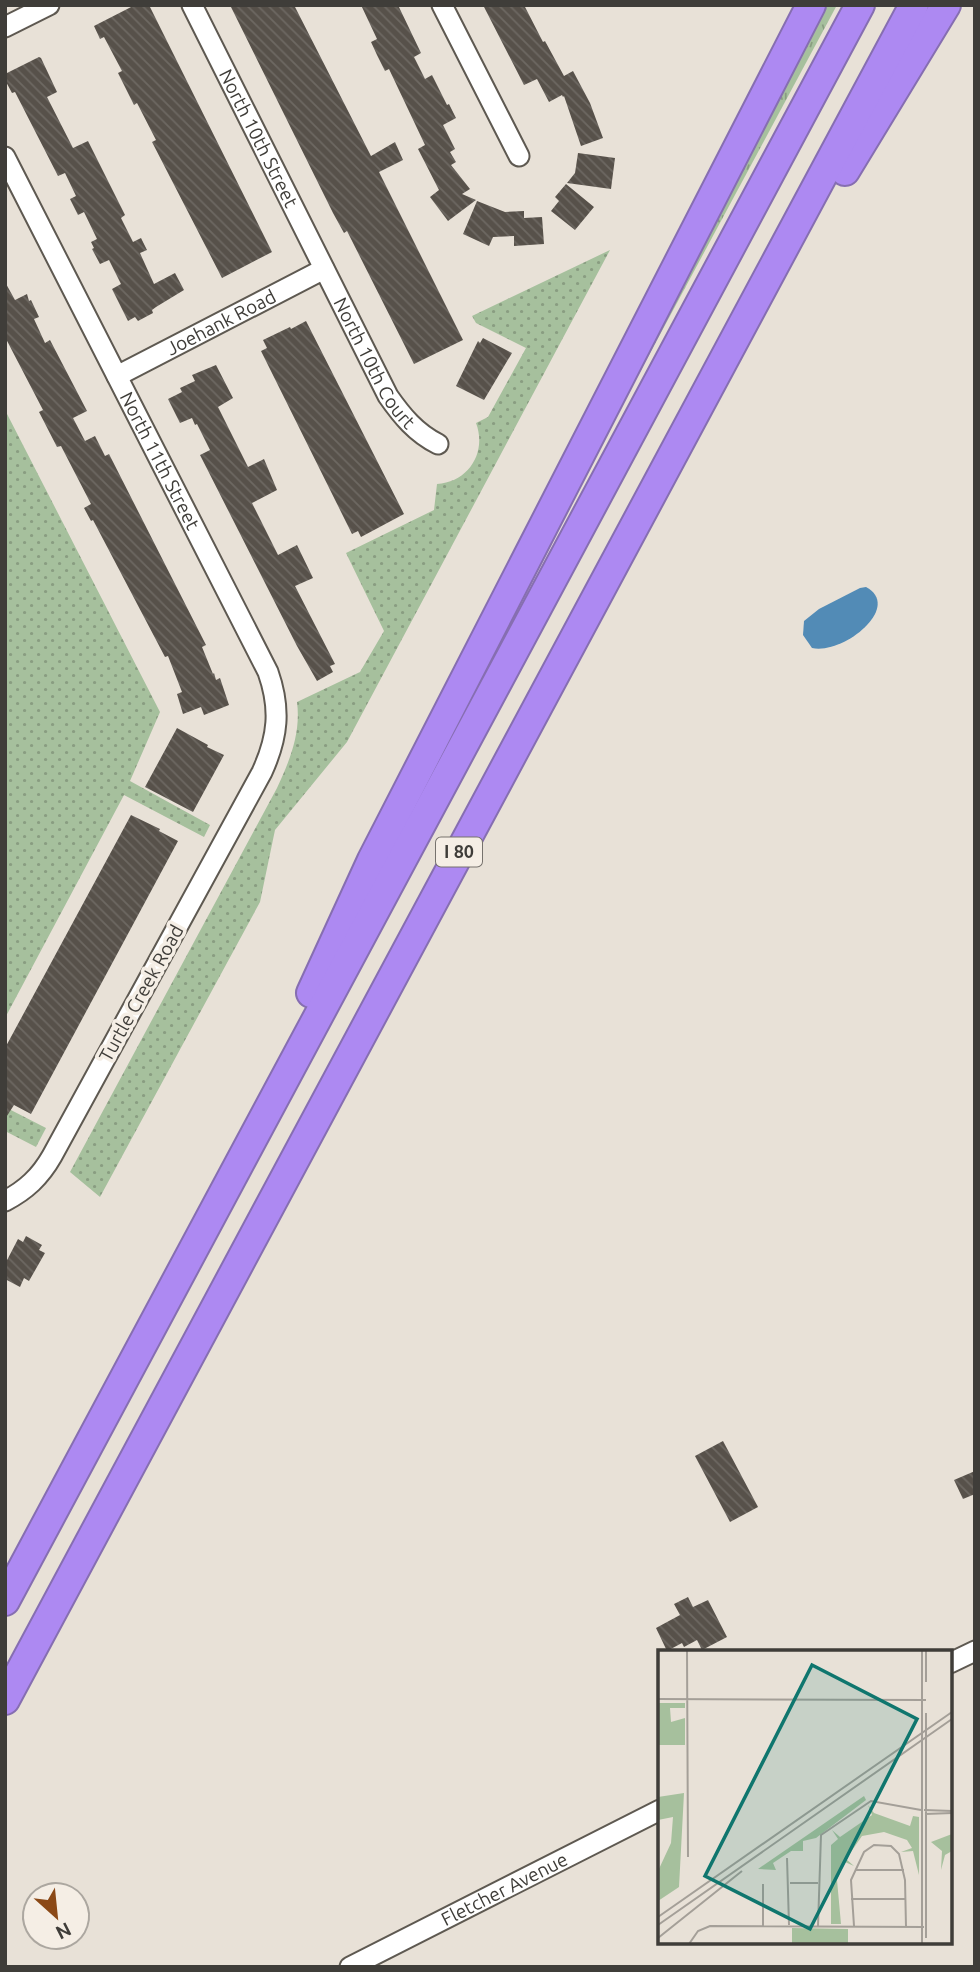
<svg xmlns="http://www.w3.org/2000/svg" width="980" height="1972" font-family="Ubuntu,sans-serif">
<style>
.grass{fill:url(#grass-tufts)}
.park{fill:url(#park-dots)}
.water{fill:#528bb6}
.building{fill:url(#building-back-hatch)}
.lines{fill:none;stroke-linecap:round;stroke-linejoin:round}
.minor-casing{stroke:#5e5951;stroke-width:23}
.highway-casing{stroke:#866eb1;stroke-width:32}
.minor{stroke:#fff;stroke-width:19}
.highway{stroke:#ad89f2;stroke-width:28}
.labels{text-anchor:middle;stroke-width:7;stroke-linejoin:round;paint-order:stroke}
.shield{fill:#f5eee5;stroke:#76726d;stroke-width:2}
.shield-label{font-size:18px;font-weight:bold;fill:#3f3d39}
.street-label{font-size:19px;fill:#3f3d39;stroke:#f5eee5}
.inset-road{fill:none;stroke:#a49f98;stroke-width:2}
.view{fill:#0f766e;fill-opacity:0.15;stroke:#0f766e;stroke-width:3.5}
.inset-edge{fill:none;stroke:#3f3d39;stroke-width:3.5}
</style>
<defs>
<pattern id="grass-tufts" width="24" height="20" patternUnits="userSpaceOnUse" patternTransform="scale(1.75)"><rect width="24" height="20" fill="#a6c09d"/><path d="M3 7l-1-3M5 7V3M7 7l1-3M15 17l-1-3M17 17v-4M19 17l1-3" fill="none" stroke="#899d81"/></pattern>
<pattern id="park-dots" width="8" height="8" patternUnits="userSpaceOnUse" patternTransform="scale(1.75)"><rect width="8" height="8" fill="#a6c09d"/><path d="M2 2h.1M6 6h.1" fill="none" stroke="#899d81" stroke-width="1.8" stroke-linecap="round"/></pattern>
<pattern id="building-back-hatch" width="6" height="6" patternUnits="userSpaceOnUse" patternTransform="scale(1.75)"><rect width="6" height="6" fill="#57514a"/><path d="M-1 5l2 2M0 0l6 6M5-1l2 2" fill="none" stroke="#6d6862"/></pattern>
</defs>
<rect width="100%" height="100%" fill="#e8e1d7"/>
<path class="grass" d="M824,5H837L591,463Z"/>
<g class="park">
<path d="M610,250L347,742L275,830L260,902L100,1197L70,1172L277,788C290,760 301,733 297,702L360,672L384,631L346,553L434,510L437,484C469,482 487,452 476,423L488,417L526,348L476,323L472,316Z"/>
<path d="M5,410L160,712L130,781L210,825L204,837L124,795L5,1018Z"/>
<path d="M5,1107L46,1128L36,1147L5,1131Z"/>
</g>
<path class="water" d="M866,587C903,607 843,655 812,648L803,635L804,621L819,609L860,588Z"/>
<g class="building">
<path d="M135,5H149L272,252L222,278L152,142L156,140L137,103L134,105L118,73L122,71L104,37L100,39L94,26Z"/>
<path d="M230,5H294L371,156L395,142L403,160L379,172L463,340L414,364L347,231L344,233L333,213Z"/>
<path d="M361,5H398L421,53L414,57L425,79L432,75L447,105L449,104L456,118L443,125L455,149L450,152L456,162L451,165L470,189L462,194L476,200L448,221L430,197L439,190L418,149L425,145L389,69L385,71L377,55L371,42L377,39Z"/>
<path d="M483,5H524L543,42L545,41L564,76L573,71L590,103L603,138L581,146L564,96L563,97L562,95L549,102L537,79L524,85Z"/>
<path d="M39,57L41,58L57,92L47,97L73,148L88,141L125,215L121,218L133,242L141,238L147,250L140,253L154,284L175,273L184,290L156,307L152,310L153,313L138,321L135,317L128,321L112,289L121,284L109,260L100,264L92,249L94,248L91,242L97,239L84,212L78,215L70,199L76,196L65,173L58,176L15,92L12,93L5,80V74Z"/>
<path d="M578,153L615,158L611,189L567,183L575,173Z"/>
<path d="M566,184L594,207L575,230L551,211L559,201L555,197Z"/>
<path d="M477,201L505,212L524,211V218L542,217L544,244L514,246V236L493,237L489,246L463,234Z"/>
<path d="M5,282L15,300L27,294L29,301L31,300L39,317L34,319L45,343L50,340L87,411L73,418L85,441L95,436L105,456L109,454L206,645L202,647L213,674L214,673L216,680L220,678L229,705L204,715L201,707L183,714L177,694L182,692L168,656L165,657L93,520L91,521L84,508L91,504L61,446L57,447L39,412L43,410L5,337Z"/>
<path d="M306,321L404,514L361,537L358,531L352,534L261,351L267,348L263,340L290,327L291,329Z"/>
<path d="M483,338L512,353L484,400L456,386L478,341L480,343Z"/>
<path d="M216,365L233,398L218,407L248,467L264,459L277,490L252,503L278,555L297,545L313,578L295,586L335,664L330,666L333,672L317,681L297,646L200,455L210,450L197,424L195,425L192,418L180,423L168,399L182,392L180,388L195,381L192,375Z"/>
<path d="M177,728L208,745L207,747L224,755L193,812L145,787Z"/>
<path d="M131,815L160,829L159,831L178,841L31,1114L14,1105L5,1119V1048Z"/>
<path d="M26,1236L42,1245L39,1250L45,1253L29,1281L24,1278L20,1287L5,1279V1264L18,1239L23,1242Z"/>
<path d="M723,1441L758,1507L730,1522L695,1456Z"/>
<path d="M975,1471V1494L963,1499L954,1480Z"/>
<path d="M688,1597L693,1607L708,1600L727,1637L702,1650L697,1640L684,1647L682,1643L667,1651L656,1628L680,1615L674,1604Z"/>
</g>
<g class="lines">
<g class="minor-casing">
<g id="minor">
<path id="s1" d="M192,5L388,396C402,416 416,433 438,444"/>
<path d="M442,5L519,156"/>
<path d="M5,27L49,5"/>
<path id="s2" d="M5,157L268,672C281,709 278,737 262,772L52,1156C40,1177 26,1190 5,1201"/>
<path id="s3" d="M117,376L324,269"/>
<path d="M950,1663L975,1651"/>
<path id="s4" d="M350,1967L660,1810"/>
</g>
</g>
<g class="highway-casing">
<g id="highway">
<path d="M845,171L946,5"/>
<path d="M311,993L372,860L811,5"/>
<path d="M5,1601L860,5"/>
<path d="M5,1700L914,5"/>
</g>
</g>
<use href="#minor" class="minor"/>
<use href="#highway" class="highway"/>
</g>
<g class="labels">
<rect class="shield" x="436" y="837.5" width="46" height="29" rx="5"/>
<g class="shield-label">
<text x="459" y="858">I 80</text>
</g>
<g class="street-label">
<text dy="7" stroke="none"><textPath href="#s1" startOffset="149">North 10th Street</textPath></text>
<text dy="7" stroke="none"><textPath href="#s3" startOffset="117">Joehank Road</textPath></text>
<text dy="7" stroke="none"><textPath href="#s1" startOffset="402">North 10th Court</textPath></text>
<text dy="7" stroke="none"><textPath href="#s2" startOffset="341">North 11th Street</textPath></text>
<text transform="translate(141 993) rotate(-61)" y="7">Turtle Creek Road</text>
<text dy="7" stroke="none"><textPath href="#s4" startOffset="173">Fletcher Avenue</textPath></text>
</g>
</g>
<g transform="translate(658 1650)">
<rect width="294" height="294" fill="#e8e1d7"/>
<path d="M0,53H27V58H12L13,72L27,68V95H0ZM26,143L21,237L0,251V221L13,193L15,167L0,170V147Z" fill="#a6c09d"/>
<path d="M294,184V201L287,205L283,220L284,201L273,192Z" fill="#a6c09d"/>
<path d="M206,146L208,150L158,188L145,191V201H133L115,213L118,220L100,219ZM210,155L216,163L252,176L255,166L261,167V225L255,201L243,202L254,198L249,190L226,182L204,186L188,209L196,216L187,212L179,230L183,274H173V195L180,189L174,180L182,187L214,165ZM134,278L190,279V294H134Z" fill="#a6c09d"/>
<path class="inset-road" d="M29,0L30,207M268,32V0M0,49L268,50M266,160L294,161M267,164L294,163M129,208L131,275M197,220H246M132,233H160M105,234V276M193,249H247M0,267L294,62M0,275L294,69M160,276L163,185L213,151L263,160M196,276L193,230L206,202L216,195L233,196L241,204L247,230L248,277M0,288L84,221M268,288V63M31,294L40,281L52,276L266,277M264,294V0"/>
<path class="view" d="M154,15L259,69L152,279L47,226Z"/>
<rect width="294" height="294" class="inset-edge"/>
</g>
<rect width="980" height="1972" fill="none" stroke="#3f3d39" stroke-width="14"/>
<g transform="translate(56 1916) rotate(153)"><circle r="33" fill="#f5eee5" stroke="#aca7a0" stroke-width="2"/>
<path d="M0-5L12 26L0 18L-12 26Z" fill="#8b4917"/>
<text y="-10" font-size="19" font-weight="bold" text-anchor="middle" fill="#3f3d39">N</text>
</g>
</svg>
